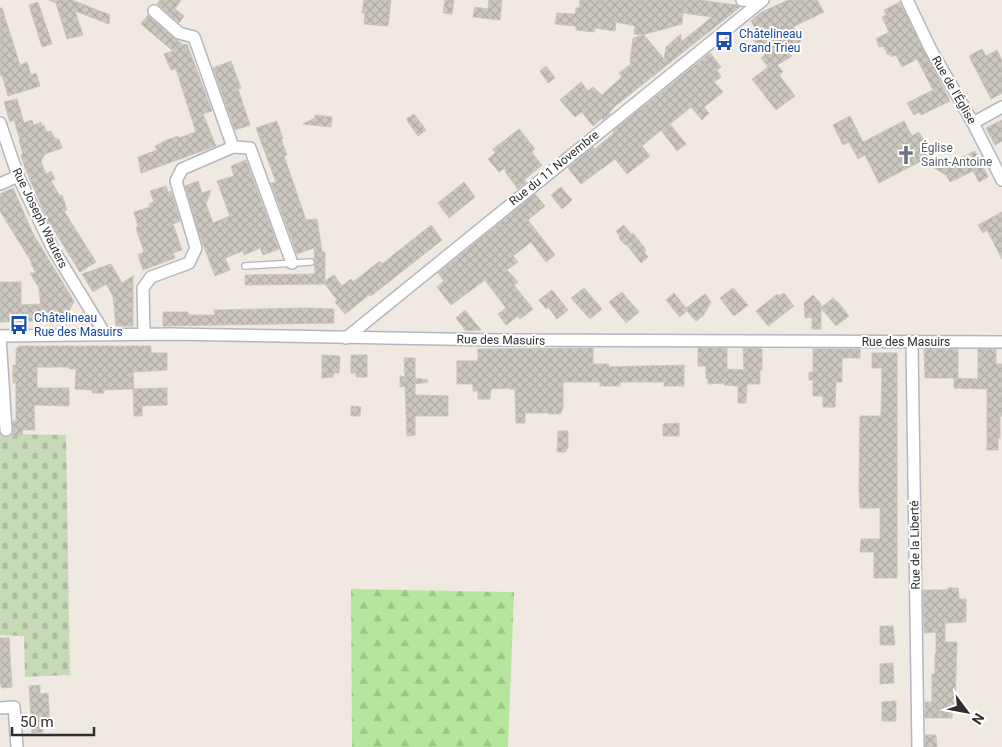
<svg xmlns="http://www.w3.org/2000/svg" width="1002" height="747" font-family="Roboto,sans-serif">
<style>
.forest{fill:url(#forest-firs)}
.cemetery{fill:url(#cemetery-stones)}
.building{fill:url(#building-cross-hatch);stroke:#cbc5ba}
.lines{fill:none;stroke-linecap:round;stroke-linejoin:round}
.service-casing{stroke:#b4b7c1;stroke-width:8}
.minor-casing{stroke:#b4b7c1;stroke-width:14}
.service{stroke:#fff;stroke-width:5.5}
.minor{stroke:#fff;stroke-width:11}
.labels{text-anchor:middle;stroke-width:4;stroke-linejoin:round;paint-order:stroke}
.transit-label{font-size:12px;fill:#164399;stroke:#fff;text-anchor:start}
.street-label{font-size:12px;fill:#2e2e2e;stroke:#fff}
.worship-label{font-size:12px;fill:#5b616d;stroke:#fff;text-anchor:start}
</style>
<defs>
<pattern id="forest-firs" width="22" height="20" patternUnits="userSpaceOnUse" patternTransform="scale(1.25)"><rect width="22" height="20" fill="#b6e59e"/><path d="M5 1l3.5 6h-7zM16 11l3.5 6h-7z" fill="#9dc588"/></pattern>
<pattern id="cemetery-stones" width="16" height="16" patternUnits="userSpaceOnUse" patternTransform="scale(1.25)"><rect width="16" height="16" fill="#c8d9b8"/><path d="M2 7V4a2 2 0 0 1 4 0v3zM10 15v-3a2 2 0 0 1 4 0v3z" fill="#acbb9e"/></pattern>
<pattern id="building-cross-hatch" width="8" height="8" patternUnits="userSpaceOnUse" patternTransform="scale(1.25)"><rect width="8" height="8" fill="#cbc7bf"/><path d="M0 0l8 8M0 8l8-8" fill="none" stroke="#afaba4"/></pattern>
</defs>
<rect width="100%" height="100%" fill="#efe9e1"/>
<path class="forest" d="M351,589L514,592L508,747H352Z"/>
<path class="cemetery" d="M0,434L66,435L70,675L25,677L24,636L0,635Z"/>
<g class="building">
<path d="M49,0H72L110,15L109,24L75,11L83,35L67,39L56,3Z"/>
<path d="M160,0H181L175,9L184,16L179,23L157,4Z"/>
<path d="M364,0H391L388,26L364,24L365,13H362Z"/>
<path d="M445,0H454L452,14L443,13Z"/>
<path d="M489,0H502L500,20L473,17L475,7L488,9Z"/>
<path d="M580,0H699L736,5L740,7L614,107L609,113L610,114L603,120L602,118L593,126L582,112L575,117L560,100L581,82L588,91L593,87L602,95L622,77L619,73L631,64L630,62L633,38L644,35L664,59L666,47L681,34V42L712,17L683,13L682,24L642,35L634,34L635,26L616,22L615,31L595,28L594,32L576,30V26L555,24L557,13L575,14L576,8H579Z"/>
<path d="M788,0H817L824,12L793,27L801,42L798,44L799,47L797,49L789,53L792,56L777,65L783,72L779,75L795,96L776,110L752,79L768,67L761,58L765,55L748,33L755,28L751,21L760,13Z"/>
<path d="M38,2L52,44L42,47L29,5Z"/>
<path d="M900,2L950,101L921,115L919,112L914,115L907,103L933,90L917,59L902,67L896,55L892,57L890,54L888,55L883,46L879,47L876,39L889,32L882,17L886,15L884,10Z"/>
<path d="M0,8H2L20,65L27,62L31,75L36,73L40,86L8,96L2,75L0,76Z"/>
<path d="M148,15L183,45L187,44L212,111L203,114L216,146L141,173L138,157L157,150L155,146L169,139L178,136L179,138L196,132L176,69L171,70L164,54L173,51L141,24Z"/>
<path d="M982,49L986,56L997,50L1002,61V93L991,99L969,56Z"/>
<path d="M710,53L721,67L717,70L721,77L714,82L723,92L704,107L709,113L702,120L691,107L670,124L686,144L677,151L661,130L642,146L650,156L627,174L615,159L581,184L568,168L593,147L595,149L614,133L613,131Z"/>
<path d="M231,61L241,88L238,89L250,125L235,130L213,68Z"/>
<path d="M546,66L555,78L548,83L540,71Z"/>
<path d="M17,99L24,123L32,120L34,125L41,122L42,126L44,125L46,132L51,131L55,139H59L62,148L45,154L41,161L46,174L51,171L55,179L51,181L60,196L62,195L67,210L64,211L96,262L80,272L48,221L25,168L21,155L23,154L19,140H20L14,120L10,122L4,102Z"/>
<path d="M414,114L426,130L418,136L406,119Z"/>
<path d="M315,115L332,117L331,127L303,124L315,118Z"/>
<path d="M850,116L863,142L904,121L912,136L919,132L928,148L923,152L931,156L879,183L865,155L858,159L849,142L843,145L833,125Z"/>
<path d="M1002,120V141L995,145L986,128Z"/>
<path d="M277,121L283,139H281L287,155L284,156L306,220L317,219L322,252H325V281L334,275L342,286L351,279L353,282L380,261L382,264L431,225L442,240L371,296L370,294L345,314L335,302L337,300L325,284L245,285V275L315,274L314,248L297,254L271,183L276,182L256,128Z"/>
<path d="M519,129L535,149L532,151L533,154L542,165L524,180L526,182L518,189L506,173L505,168L499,172L488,159L495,153L493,149Z"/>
<path d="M975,151L988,177L979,182L973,171L950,182L946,175L933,167L940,161L947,165Z"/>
<path d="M246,160L279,249L263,255L260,248L244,255L243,251L225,258L230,270L215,276L199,233L185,186L198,181L202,193L211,190L206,204L213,223L230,216L217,181L234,176L231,166Z"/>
<path d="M464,182L475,197L449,218L438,203Z"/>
<path d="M166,186L168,192L171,191L180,221L173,224L182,250L173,253L175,258L143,270L138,255L144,252L136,228L138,226L134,212L150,207L149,204L154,202L150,191Z"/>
<path d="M561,187L572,200L562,209L551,195Z"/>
<path d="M13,188L33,234L74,301L65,320L57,315L56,317L41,309L39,288L30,273H36L31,264L32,263L0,211V194Z"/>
<path d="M535,194L545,206L528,220L555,255L546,262L531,242L513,256L518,262L507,270L518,282L514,285L533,309L520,319L518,316L506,325L498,314L506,308L485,280L451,305L437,287L444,281L438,273Z"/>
<path d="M1002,212V259L987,230L983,233L978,225Z"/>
<path d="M624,225L631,234L633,233L646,250L644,252L648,257L641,263L626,244L625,245L619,238L620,237L616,231Z"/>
<path d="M111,264L122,283L133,276V326H116L113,296L106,284L93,292L82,274Z"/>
<path d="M0,282H21V305L41,304V321L0,322Z"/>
<path d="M584,288L602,309L590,319L571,298Z"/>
<path d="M733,288L748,305L734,316L720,298Z"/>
<path d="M552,290L568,310L557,319L548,307L546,309L539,300Z"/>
<path d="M622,292L639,312L626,323L609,302Z"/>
<path d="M674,293L686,308L705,294L711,302L703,316L696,321L687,311L680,317L674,310L666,300Z"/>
<path d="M784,293L794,306L768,326L756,311L777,294L779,296Z"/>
<path d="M813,295L821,304V308L833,298L836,302L837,301L849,316L836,326L821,308V329H812V317L805,318L804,303Z"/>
<path d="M306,308L334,309V323L163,326V312H188V315H215L214,310Z"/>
<path d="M465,310L481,330L466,331L456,318Z"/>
<path d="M19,346H151V353H167V370L133,372L134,389L167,388V405L142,406V416H134L133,389L104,390V393H92V390L75,389L76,369H69V367H37V388H69V406L34,405L35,430H22L23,435L13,436V421H16V383H13V365H16V349Z"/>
<path d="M593,348V364H609L608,367L684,365V386H664V382H620V386H600V382H563V408L560,414H549V413H525V423H516L515,389H509V388L491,389L490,399H478V391H473V384H457V361H478V349Z"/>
<path d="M698,348H727V369L744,370L743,348L762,349V370H760V384H747L746,403H738V386L724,385V383L708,384V379L706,378V366H698Z"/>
<path d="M813,349H860V358H842V382H836L835,407H823V396H813V380H809V372H813Z"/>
<path d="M924,349H958V378H925Z"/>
<path d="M978,349H996V364H1002V416H1000V438H998V450H987V389L954,388V378L978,379Z"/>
<path d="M872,353H897V578H874V552H860L861,539H880V508H860L859,489L860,416H881L882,368H872Z"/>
<path d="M322,355L340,356L339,373H334L333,377L322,378Z"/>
<path d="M351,355H367V377H356V373H351Z"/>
<path d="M404,358H415V378L428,380V382L415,384V395L448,396V416H415V435L407,436L405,386L400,387V376L405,377Z"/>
<path d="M351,406L361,407L360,416H351Z"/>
<path d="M679,423V436H663V424Z"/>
<path d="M558,431H568V449H566V452H557Z"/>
<path d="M948,588H958L959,599H966V622L945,623V642H957L955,705H953L952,718H925V702H932V674H935V654H936V632L924,633L923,590H948Z"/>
<path d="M880,626H893L895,645H880Z"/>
<path d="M0,638H9L12,687L2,688L0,682Z"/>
<path d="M893,663L894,683L880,684V664Z"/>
<path d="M40,685V694L48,693L50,727H43V732L32,733L29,686Z"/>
<path d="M896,701V721H882V702Z"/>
<path d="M925,735H936L937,747H925Z"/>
</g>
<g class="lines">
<g class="service-casing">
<path id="service" d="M245,266L311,262"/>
</g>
<g class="minor-casing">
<g id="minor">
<path d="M742,0L758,2"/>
<path d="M907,0L931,50L973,123L1002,180"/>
<path d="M154,11L179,33L194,37L233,147L250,148L292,263"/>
<path d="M0,123L18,176L53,249L105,334"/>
<path d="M973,123L1002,107"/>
<path d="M0,184L18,176"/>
<path d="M144,334L143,288L151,277L189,263L196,248L176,181L182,169L233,147"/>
<path d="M0,336L170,334L496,340L1002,342"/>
<path d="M0,336L6,430"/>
<path d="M346,338L763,0"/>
<path d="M912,343L918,747"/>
<path d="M0,708L14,707L17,747"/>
</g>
</g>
<use href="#service" class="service"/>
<use href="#minor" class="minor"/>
</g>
<defs>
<g id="bus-bare" transform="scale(1.5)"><path d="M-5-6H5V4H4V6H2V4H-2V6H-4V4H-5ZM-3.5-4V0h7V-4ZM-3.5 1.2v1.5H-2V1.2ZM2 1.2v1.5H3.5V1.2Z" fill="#1a4fb4" stroke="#fff" stroke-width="2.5" paint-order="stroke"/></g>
<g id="church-bare" transform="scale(1.5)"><path d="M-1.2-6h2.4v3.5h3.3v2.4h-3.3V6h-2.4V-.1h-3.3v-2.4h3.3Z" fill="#6b7280" stroke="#fff" stroke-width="2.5" paint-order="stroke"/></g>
</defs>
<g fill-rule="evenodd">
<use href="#bus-bare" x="724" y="41"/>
<use href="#church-bare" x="906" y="155"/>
<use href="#bus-bare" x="19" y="325"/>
</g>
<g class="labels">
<g class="transit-label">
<text x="739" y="38">Châtelineau<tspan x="739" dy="14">Grand Trieu</tspan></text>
<text x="34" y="322">Châtelineau<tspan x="34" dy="14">Rue des Masuirs</tspan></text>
</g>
<g class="street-label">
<text transform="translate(954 90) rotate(60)" y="4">Rue de l'Église</text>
<text transform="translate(554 168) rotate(-39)" y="4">Rue du 11 Novembre</text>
<text transform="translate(40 218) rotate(64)" y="4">Rue Joseph Wauters</text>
<text transform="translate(501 340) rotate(1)" y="4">Rue des Masuirs</text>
<text x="906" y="346">Rue des Masuirs</text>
<text transform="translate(915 545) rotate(-91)" y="4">Rue de la Liberté</text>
</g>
<g class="worship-label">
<text x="921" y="152">Église<tspan x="921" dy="14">Saint-Antoine</tspan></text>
</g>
</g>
<g transform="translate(967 712) rotate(122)" stroke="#ffffff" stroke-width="4" paint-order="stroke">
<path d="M0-4L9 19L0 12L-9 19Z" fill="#2e2e2e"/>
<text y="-8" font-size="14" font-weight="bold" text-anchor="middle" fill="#2e2e2e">N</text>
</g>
<path d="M12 727v8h82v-8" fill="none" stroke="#2e2e2e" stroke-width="2.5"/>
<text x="20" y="727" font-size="15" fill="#2e2e2e" stroke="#ffffff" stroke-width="4" paint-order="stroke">50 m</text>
</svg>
